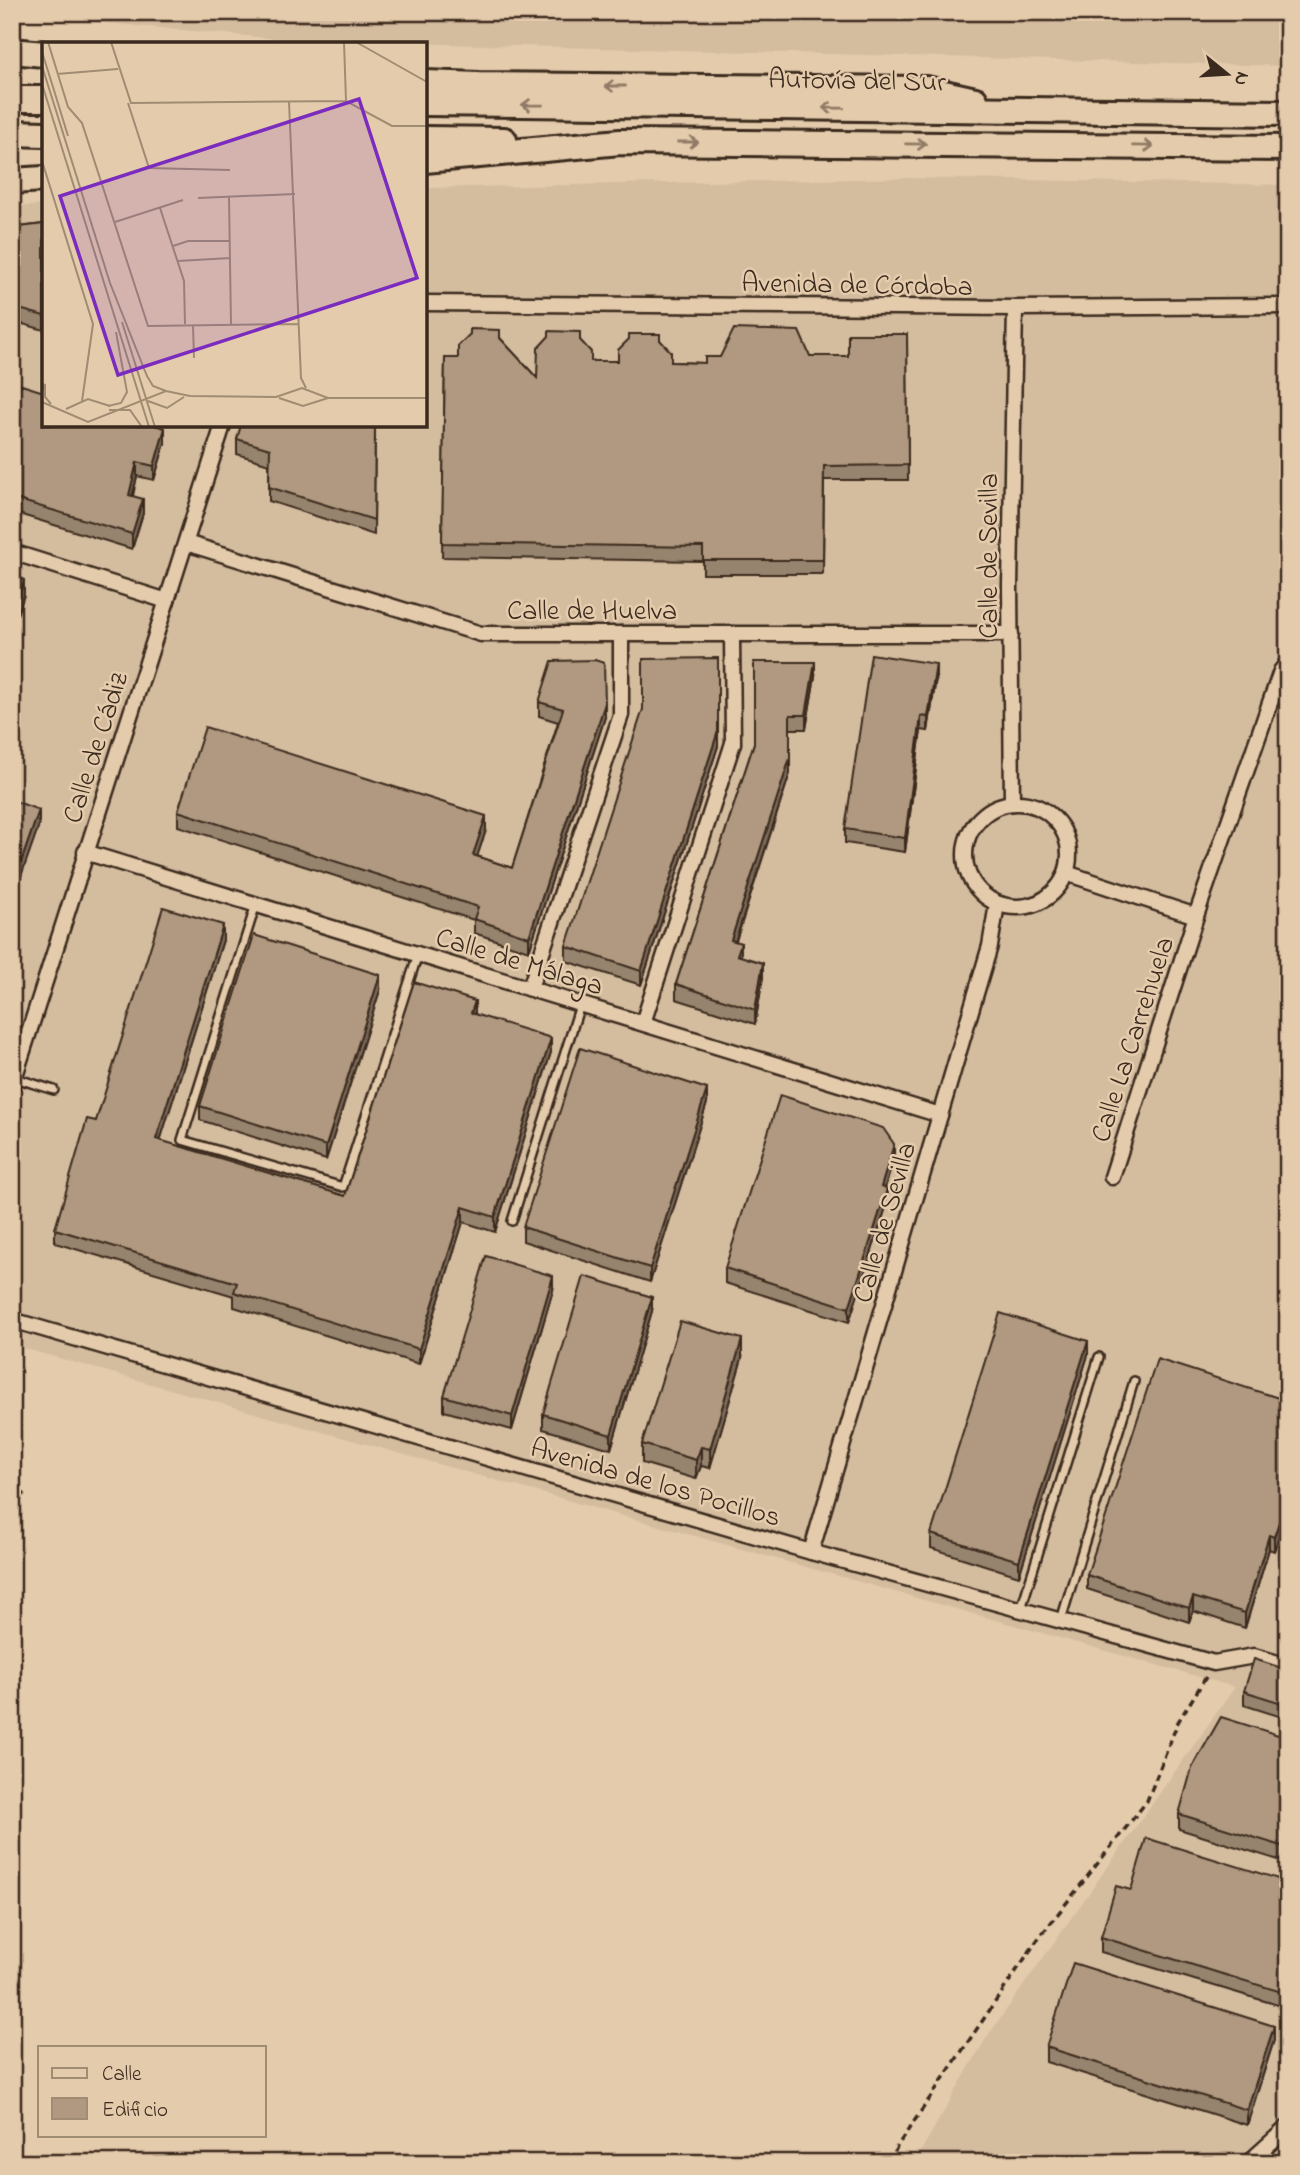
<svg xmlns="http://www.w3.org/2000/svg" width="1300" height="2175" font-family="'Indie Flower',sans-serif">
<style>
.built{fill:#d4bc9f}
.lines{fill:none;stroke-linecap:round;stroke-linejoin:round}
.service-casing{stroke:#3b2a1e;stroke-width:12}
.minor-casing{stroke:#3b2a1e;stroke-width:19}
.motorway-casing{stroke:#3b2a1e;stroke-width:30}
.path{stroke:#3b2a1e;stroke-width:3.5;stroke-dasharray:7 5;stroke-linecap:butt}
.service{stroke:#e4cbac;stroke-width:7}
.minor{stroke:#e4cbac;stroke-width:14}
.motorway{stroke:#e4cbac;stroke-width:24}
.wall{fill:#97846e;stroke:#3b2a1e;stroke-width:2}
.shaded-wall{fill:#7b6b5a;stroke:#3b2a1e;stroke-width:2}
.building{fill:#b09980;stroke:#3b2a1e;stroke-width:2}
.oneway{stroke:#907a65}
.labels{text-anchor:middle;stroke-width:5;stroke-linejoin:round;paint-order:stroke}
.street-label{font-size:28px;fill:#3b2a1e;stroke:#e4cbac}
.inset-road{fill:none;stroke:#a08b73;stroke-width:2}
.view{fill:#7b2cbf;fill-opacity:0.15;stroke:#7b2cbf;stroke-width:3.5}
.inset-edge{fill:none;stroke:#3b2a1e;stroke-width:3.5}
</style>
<rect width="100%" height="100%" fill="#e4cbac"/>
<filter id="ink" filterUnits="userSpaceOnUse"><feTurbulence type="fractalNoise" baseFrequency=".0143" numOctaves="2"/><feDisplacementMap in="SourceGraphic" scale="14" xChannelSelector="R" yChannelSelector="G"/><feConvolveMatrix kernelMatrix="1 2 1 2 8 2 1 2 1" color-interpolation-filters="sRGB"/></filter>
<g filter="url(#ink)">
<g class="built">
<path d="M12,12H1288V66L288,40L21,15Z"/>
<path d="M907,178L1288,185V2163H914L985,2040L1235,1687L12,1345V207L44,205V425H425V188Z"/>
</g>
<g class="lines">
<g class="service-casing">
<g id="service">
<path d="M256,904L182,1140L343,1187L418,954"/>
<path d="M15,1078L54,1090"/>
<path d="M512,1221L580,1005"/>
<path d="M1021,1609L1099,1357"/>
<path d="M1061,1620L1134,1381"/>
</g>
</g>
<g class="minor-casing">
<g id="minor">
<path d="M425,303L1015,308L1288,306"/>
<path d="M186,543L481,634H1011"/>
<path d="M12,552L167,601"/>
<circle cx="1017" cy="855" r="52"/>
<path d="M1012,803L1010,587L1015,308"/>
<path d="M85,852L940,1115"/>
<path d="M1066,873L1196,916"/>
<path d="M530,988L621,715V634"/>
<path d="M643,1023L733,743L732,634"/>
<path d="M12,1085L223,425"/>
<path d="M1112,1177L1196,916L1281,671L1288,662"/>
<path d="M12,1320L811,1552L1214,1663L1254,1656L1288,1666"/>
<path d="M811,1552L990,946L997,904"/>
<path d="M1248,2163L1288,2127"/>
</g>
</g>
<g class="motorway-casing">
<g id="motorway">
<path d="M12,51L44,54"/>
<path d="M425,83L479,85L926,89L975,100"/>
<path d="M12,99H44"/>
<path d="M425,103L1288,113"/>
<path d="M12,133L44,134"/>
<path d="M425,139L504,140"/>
<path d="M425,160L620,142L1288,148"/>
<path d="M12,181L44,179"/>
</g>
</g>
<g class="path">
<path d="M12,1485L25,1495"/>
<path d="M889,2163L898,2145L1038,1939L1147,1801L1178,1722L1206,1677"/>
</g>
<use href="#service" class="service"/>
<use href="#minor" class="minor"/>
<use href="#motorway" class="motorway"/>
</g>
<g class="wall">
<path d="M44,224V330L12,321V228Z"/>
<path d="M907,334L908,480H824L823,574H703V561L442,557L445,358H458L500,338L537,378L580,340L591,361H618L660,340L671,362L705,363L810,356H848Z"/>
<path d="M12,382L165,443L154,480L137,476L133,496L143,513L132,549L12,512Z"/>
<path d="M375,425L374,535L269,501V464L237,454V439Z"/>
<path d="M815,676L806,729H790V773L736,941L741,956L763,977L755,1024L676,999V984L754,743Z"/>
<path d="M936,678L928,731L921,730L905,852L845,843V829Z"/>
<path d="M539,702L605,717L529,951L474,933V920L178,826V811L486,830L477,856L512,868L558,722L539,716Z"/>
<path d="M1288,742V781L1286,780L1285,765V750Z"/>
<path d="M718,746L641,985L566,961V946Z"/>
<path d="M223,940L160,1141L345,1196L475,1014L551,1052L495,1232L463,1222L419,1364L234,1307V1296L55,1243V1229L96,1121Z"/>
<path d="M380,990L326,1160L200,1120V1106Z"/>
<path d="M707,1103L650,1282L523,1241V1227Z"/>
<path d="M894,1158L885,1188L887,1204L849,1322L725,1283V1268Z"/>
<path d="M553,1290L512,1430L444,1411V1396Z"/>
<path d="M652,1311L611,1449L543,1429V1414Z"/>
<path d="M1088,1355L1019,1576L931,1548V1534Z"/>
<path d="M742,1358L710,1468L701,1466L696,1479L642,1463V1444Z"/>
<path d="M1288,1401V1509L1274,1551L1269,1549L1245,1628L1193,1611L1189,1622L1087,1589V1575Z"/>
<path d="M1288,1670V1719L1244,1705V1691Z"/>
<path d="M1288,1738V1863L1179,1829V1814Z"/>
<path d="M1288,1882V2008L1101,1952V1937L1131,1890Z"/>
<path d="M1274,2040L1247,2125L1046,2062V2047Z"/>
</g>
<g class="shaded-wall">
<path d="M165,428V443L154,480V466Z"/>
<path d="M137,462V476L129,510V495Z"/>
<path d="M143,499V513L132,549V534Z"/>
<path d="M24,580V595L12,630V616Z"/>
<path d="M815,662V676L806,729V715Z"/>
<path d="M936,664V678L928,731V717Z"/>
<path d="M605,703V717L529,951V937Z"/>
<path d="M921,716V730L905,852V838Z"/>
<path d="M718,731V746L641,985V971Z"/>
<path d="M790,758V773L731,954V940Z"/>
<path d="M39,810V825L12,902V888Z"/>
<path d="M486,816V830L473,869V855Z"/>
<path d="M223,925V940L156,1154V1139Z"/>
<path d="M741,943V957L737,955Z"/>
<path d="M763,963V977L755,1024V1010Z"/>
<path d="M380,975V990L326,1160V1146Z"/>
<path d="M475,1001V1016L471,1013Z"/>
<path d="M551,1038V1052L495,1232V1217Z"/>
<path d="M707,1089V1103L650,1282V1268Z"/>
<path d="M894,1144V1158L881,1201V1187Z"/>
<path d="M887,1189V1204L849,1322V1308Z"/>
<path d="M463,1207V1222L419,1364V1349Z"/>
<path d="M553,1276V1290L512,1430V1416Z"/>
<path d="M652,1297V1311L611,1449V1435Z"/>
<path d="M742,1339V1358L710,1468V1449Z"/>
<path d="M1088,1341V1355L1019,1576V1561Z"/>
<path d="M701,1447V1466L696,1479V1460Z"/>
<path d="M1288,1495V1509L1274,1551V1537Z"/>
<path d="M1269,1535V1549L1245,1628V1613Z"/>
<path d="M1193,1597V1611L1189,1622V1608Z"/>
<path d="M1274,2026V2040L1247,2125V2110Z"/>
</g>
<g class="building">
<path d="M44,224V316L12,307V228Z"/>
<path d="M470,329L500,330V338L537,378L538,348L549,336V331L580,332V340L591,352V361H618V350L629,339V334H660V340L671,352V362L705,363V357H720L734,329L799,331L810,356H848V334H907L908,465L824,466L823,560H703V547L442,543L445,358H458V346L470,334Z"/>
<path d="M12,382L44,392V425H154L165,428L154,466L137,462L129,495L143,499L132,534L12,498Z"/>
<path d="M241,425H375L374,520L269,487L270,449L237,439Z"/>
<path d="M12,576L24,580L12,616Z"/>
<path d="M871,654L936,664L928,717L921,716L905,838L845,829Z"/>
<path d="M718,658V731L641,971L566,946L643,709V659Z"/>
<path d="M595,660L604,663L605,703L529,937L474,919L478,907L178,811L205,727L486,816L473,855L512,868L563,709L539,702L552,661Z"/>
<path d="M754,662H815L806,715H790V758L731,940L741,943L737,955L763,963L755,1010L676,984L754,743Z"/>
<path d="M12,800L39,810L12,888Z"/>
<path d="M163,907L223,925L156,1139L345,1196L414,982L475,1001L471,1013L551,1038L495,1217L463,1207L419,1349L234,1292L237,1283L55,1229L87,1119L96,1121Z"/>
<path d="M254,935L380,975L326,1146L200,1106Z"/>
<path d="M580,1048L707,1089L650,1268L523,1227Z"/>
<path d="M780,1095L883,1128L894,1144L881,1187L887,1189L849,1308L725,1268Z"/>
<path d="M486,1256L553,1276L512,1416L444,1396Z"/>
<path d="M584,1276L652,1297L611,1435L543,1414Z"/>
<path d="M1000,1313L1088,1341L1019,1561L931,1534Z"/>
<path d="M680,1321L742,1339L710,1449L701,1447L696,1460L642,1444Z"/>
<path d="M1157,1359L1288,1401V1495L1274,1537L1269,1535L1245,1613L1193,1597L1189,1608L1087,1575Z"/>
<path d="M1254,1659L1288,1670V1705L1244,1691Z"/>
<path d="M1221,1717L1288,1738V1848L1179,1814L1192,1768Z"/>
<path d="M1146,1838L1288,1882V1994L1101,1937L1116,1886L1131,1890Z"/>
<path d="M1073,1963L1274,2026L1247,2110L1046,2047Z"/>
</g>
<defs><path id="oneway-shaft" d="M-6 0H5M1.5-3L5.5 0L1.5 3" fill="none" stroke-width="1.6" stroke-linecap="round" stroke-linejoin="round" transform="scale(1.75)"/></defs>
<g class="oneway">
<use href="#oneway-shaft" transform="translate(615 86) rotate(-180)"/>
<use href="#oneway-shaft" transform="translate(532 105) rotate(-179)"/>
<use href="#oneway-shaft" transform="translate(833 108) rotate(-179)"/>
<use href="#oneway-shaft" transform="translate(688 142)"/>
<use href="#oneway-shaft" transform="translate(916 144) rotate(1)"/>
<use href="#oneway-shaft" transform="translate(1143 146) rotate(1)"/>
</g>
</g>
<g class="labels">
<g class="street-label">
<text transform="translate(857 79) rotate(1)" y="10">Autovía del Sur</text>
<text transform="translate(857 283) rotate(1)" y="10">Avenida de Córdoba</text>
<text transform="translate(987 556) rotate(-90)" y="10">Calle de Sevilla</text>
<text x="592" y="619">Calle de Huelva</text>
<text transform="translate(94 747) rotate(-72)" y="10">Calle de Cádiz</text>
<text transform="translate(520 960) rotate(17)" y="10">Calle de Málaga</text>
<text transform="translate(1131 1039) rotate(-72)" y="10">Calle La Carrehuela</text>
<text transform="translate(883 1222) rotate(-74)" y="10">Calle de Sevilla</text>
<text transform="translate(656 1481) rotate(16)" y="10">Avenida de los Pocillos</text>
</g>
</g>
<g transform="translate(42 42)">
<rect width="385" height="385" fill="#e4cbac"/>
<path class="inset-road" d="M6,0L26,65L40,81L106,284L257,282M69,0L89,61L304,59L350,84H385M302,0L304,59M314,0L385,40M0,10L11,45M0,24L68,241L105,334L111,344L124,349M15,32L76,27M0,42L107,385M11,45L26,94M247,60L259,336L264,346M86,61L107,126L188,128M0,119L51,282L40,359M187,154L189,283M156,156L253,152M118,166L142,239L143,282M73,180L141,158M131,204L146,199H188M136,219L188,216M80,280L113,385M151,283L152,316M0,348L3,342V355L9,362M237,356L261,364L286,356H385M106,359L125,366L142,355M0,360L46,380L124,349L148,354L234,355L260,346L286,356M66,364L79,361L85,350L74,290M24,367L46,357L68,364M67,368H88L100,385"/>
<path class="view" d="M317,57L375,236L76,333L18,154Z"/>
<rect width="385" height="385" class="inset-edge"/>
</g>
<rect width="1300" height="2175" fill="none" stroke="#e4cbac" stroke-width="42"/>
<rect x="21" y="21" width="1258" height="2133" fill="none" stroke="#3b2a1e" stroke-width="2.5" filter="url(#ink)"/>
<rect x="38" y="2046" width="228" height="91" fill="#e4cbac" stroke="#a08b73" stroke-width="2"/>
<rect x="52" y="2068" width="35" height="10" fill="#e4cbac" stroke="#a08b73" stroke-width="2"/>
<text x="102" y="2080" font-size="21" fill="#3b2a1e">Calle</text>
<rect x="52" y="2098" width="35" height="21" fill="#b09980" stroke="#a08b73" stroke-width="2"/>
<text x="102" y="2116" font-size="21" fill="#3b2a1e">Edificio</text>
<g transform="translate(1227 74) rotate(108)" stroke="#e4cbac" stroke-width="5" paint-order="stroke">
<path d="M0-5L12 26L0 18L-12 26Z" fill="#3b2a1e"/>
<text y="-10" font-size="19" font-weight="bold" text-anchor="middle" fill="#3b2a1e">N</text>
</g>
</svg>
